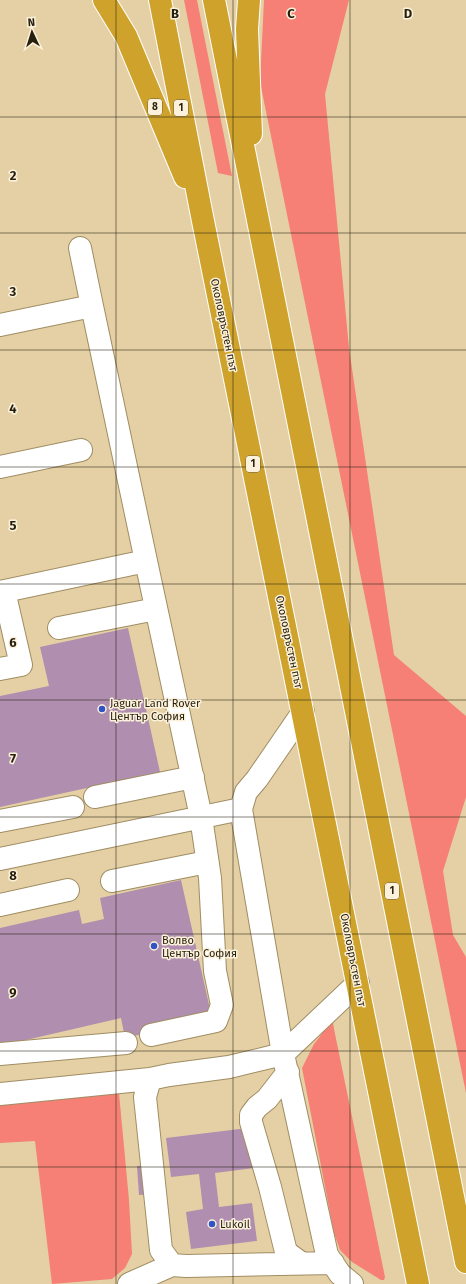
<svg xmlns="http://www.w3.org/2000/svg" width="466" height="1284" font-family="'Fira Sans',sans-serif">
  <rect width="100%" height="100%" fill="#e4d0a4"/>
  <path fill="#f68075" d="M184,0H197L232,176L218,173Z
    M264,0H349L325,94L349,348L394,655L466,716V797L443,871L453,935L466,957V1093L260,82Z
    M331,1022L333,1023L334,1029L385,1277L384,1280H381L352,1262L340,1250L334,1233L302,1068L314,1044Z
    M119,1093L129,1200L132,1254L125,1268L112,1279L52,1284L35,1141L0,1143V1102Z"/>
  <path fill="#b08eaf" d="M128,628L160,772L0,807V696L49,686L40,647Z
    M181,880L212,1018L125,1038L121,1018L0,1046V928L79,910L82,924L104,919L100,898Z
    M264,1126L269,1166L215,1173L219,1207L252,1203L257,1241L191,1249L186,1212L203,1209L199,1174L171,1177L166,1138Z
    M162,1164L165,1193L139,1195L137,1166Z"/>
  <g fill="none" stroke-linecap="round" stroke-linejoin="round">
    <g stroke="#a08d63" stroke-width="24">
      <path id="minor" d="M80,248L92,306
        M0,325L92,306L146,561
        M0,467L81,450
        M0,592L146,561L201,817L210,878L215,971L222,1005L216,1021L151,1035
        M59,628L156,609
        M0,669L21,665L4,591
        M303,712L257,779L246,792L241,809L283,1054L327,1255L340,1274L352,1284
        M95,797L193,777
        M0,821L73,807
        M0,859L241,809
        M112,881L207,862
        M0,905L68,890
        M0,1054L126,1043
        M288,1072L267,1099L257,1107L251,1115V1122L270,1187L286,1252L301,1263
        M0,1094L150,1079
        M333,1263L186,1266L172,1265L161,1250L145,1097L150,1079L169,1075L229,1067L283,1054L358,983
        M129,1284L172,1265"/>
    </g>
    <g stroke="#fff" stroke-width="24">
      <path id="highway" d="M104,0L126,36L185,177
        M160,0L202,216L418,1284
        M214,0L466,1262
        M249,0L247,29L251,134"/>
    </g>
    <use href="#minor" stroke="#fff" stroke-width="22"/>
    <use href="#highway" stroke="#cfa32b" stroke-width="22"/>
  </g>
  <path fill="none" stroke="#271f0e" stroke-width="1" stroke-opacity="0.55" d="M116,0V1284M233,0V1284M350,0V1284M0,117H466M0,233H466M0,350H466M0,467H466M0,584H466M0,700H466M0,817H466M0,934H466M0,1051H466M0,1167H466"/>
  <g fill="#3253c4" stroke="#fcf2dc" stroke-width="1.5">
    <circle cx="102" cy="709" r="4"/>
    <circle cx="154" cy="946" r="4"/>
    <circle cx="212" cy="1224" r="4"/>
  </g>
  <g text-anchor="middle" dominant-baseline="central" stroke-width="3" stroke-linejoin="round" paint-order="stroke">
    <g fill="#fcf2dc" stroke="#675e4c" stroke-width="1">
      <rect x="148" y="99" width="14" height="16" rx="3"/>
      <rect x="174" y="100" width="14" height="16" rx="3"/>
      <rect x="246" y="456" width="14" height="16" rx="3"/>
      <rect x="385" y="883" width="14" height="16" rx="3"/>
    </g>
    <g font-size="10" font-weight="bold" fill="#271f0e">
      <text x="155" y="107">8</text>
      <text x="181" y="108">1</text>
      <text x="253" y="464">1</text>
      <text x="392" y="891">1</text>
    </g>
    <g font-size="11" fill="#271f0e" stroke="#fcf2dc">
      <text transform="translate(224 325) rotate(78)">Околовръстен път</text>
      <text transform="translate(289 642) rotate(78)">Околовръстен път</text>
      <text transform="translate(353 960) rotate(79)">Околовръстен път</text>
    </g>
    <g font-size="11" fill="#271f0e" stroke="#fcf2dc" text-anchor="start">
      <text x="110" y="703">Jaguar Land Rover<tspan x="110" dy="13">Център София</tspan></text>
      <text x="162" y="940">Волво<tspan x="162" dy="13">Център София</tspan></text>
      <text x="220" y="1224">Lukoil</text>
    </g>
  </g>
  <g font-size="13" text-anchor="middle" font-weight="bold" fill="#271f0e" stroke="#fcf2dc" stroke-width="3" stroke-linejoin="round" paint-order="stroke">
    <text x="175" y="18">B</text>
    <text x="291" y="18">C</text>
    <text x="408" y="18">D</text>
    <text x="13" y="180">2</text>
    <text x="13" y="296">3</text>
    <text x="13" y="413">4</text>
    <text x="13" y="530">5</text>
    <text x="13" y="647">6</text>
    <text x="13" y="763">7</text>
    <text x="13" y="880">8</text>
    <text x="13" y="997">9</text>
  </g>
  <g transform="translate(32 32) rotate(356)" stroke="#fcf2dc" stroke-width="3" paint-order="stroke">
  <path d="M0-3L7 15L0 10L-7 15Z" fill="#271f0e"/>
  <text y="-6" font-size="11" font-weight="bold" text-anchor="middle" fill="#271f0e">N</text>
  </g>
</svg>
